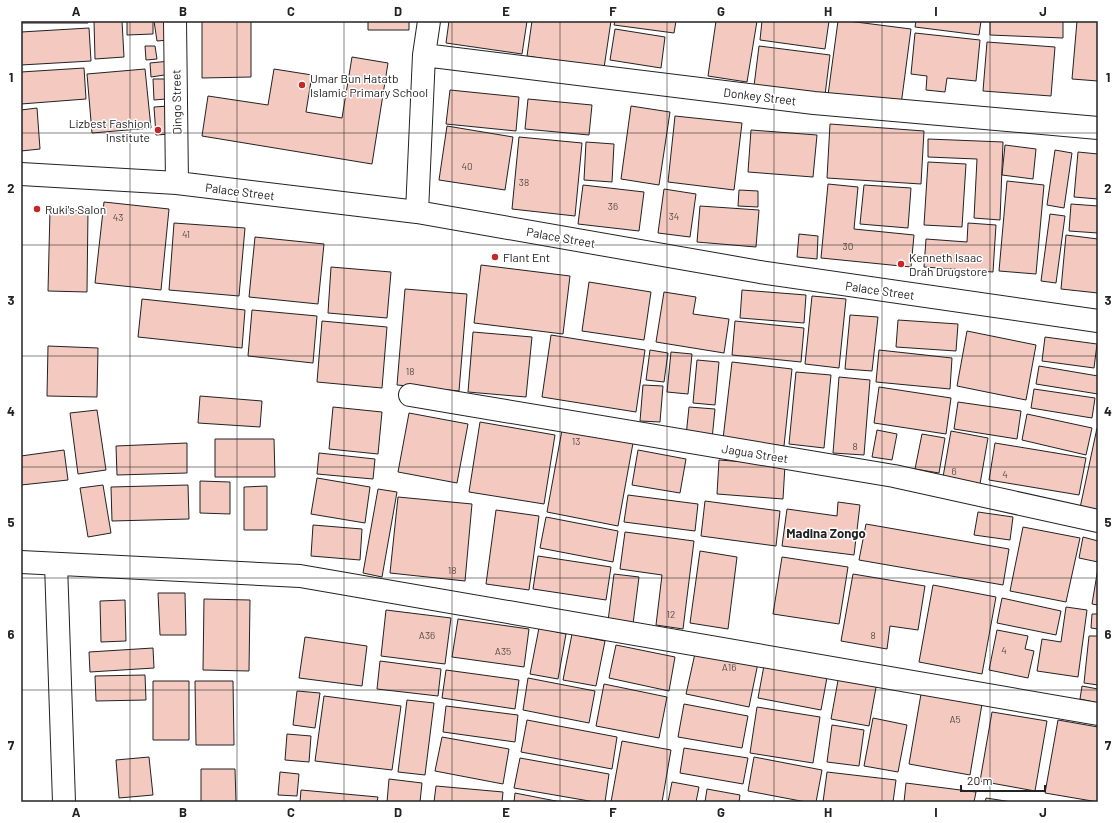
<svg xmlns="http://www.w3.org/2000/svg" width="1119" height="823" font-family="Barlow,sans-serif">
  <rect width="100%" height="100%" fill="#fff"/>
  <path fill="#f3c9c0" stroke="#222" d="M21,21H88V23H21Z
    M94,21H122L124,57L95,59Z
    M127,21H153V34L127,35Z
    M154,21H167L169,40L157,41Z
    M202,21H251V77L202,78Z
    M368,21H409V30H368Z
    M449,21H527L522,54L446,43Z
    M532,21H611L604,68L527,56Z
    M615,21H676L674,33L614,25Z
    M716,21H757L747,82L708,76Z
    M762,21H829L825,49L760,40Z
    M838,21H848L911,29L901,105L828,95Z
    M916,21H981L979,35L915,27Z
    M990,21H1063V38L990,35Z
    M1077,21H1098V81L1072,79Z
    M89,28L91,61L21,65V32Z
    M615,29L665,37L661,68L610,60Z
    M915,33L980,40L976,81L947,78L945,92L926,90L927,76L911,74Z
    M987,42L1055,47L1051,96L983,91Z
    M145,46H155L157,59L146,60Z
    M759,46L830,55L825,95L754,86Z
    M352,57L388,63L372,164L202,136L208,96L268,105L274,69L312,75L306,112L342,118Z
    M170,61L171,74L151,77L150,63Z
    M84,68L86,99L21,104V72Z
    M145,69L151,128L92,133L87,74Z
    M153,79H165L166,99L154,100Z
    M450,90L519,97L516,131L446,124Z
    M528,99L592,105L589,135L525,129Z
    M169,106L171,134L156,135L154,107Z
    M631,106L670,112L659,185L621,179Z
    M37,108L40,149L21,151V110Z
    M675,116L742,123L734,190L668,182Z
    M830,124L924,131L921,184L827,178Z
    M447,126L513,137L505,190L439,180Z
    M751,130L817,135L813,177L748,172Z
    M519,137L582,143L575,216L512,209Z
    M928,139L1003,142L1000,220L974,218L977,159L928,157Z
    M586,142L614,144L612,182L584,180Z
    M1005,145L1036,149L1033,179L1002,175Z
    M1055,150L1072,153L1064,208L1047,205Z
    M1078,152L1098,154V199L1074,197Z
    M928,162L966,164L962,227L924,225Z
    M1007,181L1044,185L1036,274L999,271Z
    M828,184L858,187L854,229L914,235L911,267L821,258Z
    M583,185L644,192L639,231L578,224Z
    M864,185L911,188L908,228L860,224Z
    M664,189L696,194L690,237L658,233Z
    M739,190L758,191V207L738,206Z
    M104,202L169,209L161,290L95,283Z
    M1071,204L1098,206V233L1069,231Z
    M700,206L759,210L756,247L697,242Z
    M50,210L88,211L87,292L48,291Z
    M1050,214L1065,216L1056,283L1041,281Z
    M174,223L245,228L239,296L169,290Z
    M968,223L996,225L993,272L924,267L926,239L967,242Z
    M799,234L818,236L817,259L797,257Z
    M1066,235L1098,239V293L1061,289Z
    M255,237L324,244L318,304L249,297Z
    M481,265L570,276L563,334L474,323Z
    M331,267L391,272L387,318L328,313Z
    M589,282L651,292L644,340L582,331Z
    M405,289L467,294L459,391L397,385Z
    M742,290L806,295L804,323L740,318Z
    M664,292L696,297L693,314L729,319L724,353L656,342Z
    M812,296L846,299L839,368L805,364Z
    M142,299L245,310L242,348L138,337Z
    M252,310L317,316L313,363L248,356Z
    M850,315L878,317L872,371L845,369Z
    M898,320L958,324L956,351L896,347Z
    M322,321L387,327L382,388L317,382Z
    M735,321L804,328L801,362L732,355Z
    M967,331L1036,345L1026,400L957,386Z
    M473,332L532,337L526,397L468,392Z
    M551,335L645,350L636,412L542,397Z
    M1045,337L1097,344L1094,368L1042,361Z
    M48,346L98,348L97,397L47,396Z
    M650,350L668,353L664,382L646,380Z
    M879,350L952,358L950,389L876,382Z
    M671,352L692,354L688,394L667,392Z
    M697,360L719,362L715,405L693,403Z
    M732,362L792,369L784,446L723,439Z
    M1039,366L1098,376V394L1036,384Z
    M796,372L831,375L824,448L789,444Z
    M839,377L870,380L864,455L833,453Z
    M643,385L663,386L660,422L640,421Z
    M879,387L951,398L946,434L874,423Z
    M1034,389L1095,398L1092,418L1031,408Z
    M200,396L262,401L260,427L198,423Z
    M958,402L1021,411L1017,439L954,429Z
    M333,407L382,412L378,454L329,449Z
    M689,407L715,409L712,439L686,436Z
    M97,410L106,470L78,474L70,413Z
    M409,413L468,424L457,483L398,472Z
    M1027,414L1092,428L1086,455L1022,440Z
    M480,422L555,435L544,504L469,492Z
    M1097,428H1098V512L1080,508Z
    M562,430L633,443L618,526L547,512Z
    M877,430L897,434L892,460L872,457Z
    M951,431L988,438L980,484L943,477Z
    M922,434L945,438L939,473L915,469Z
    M215,439H274L275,477H215Z
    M187,443V473L117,475L116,446Z
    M995,443L1086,458L1079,495L989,480Z
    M64,450L68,480L21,485V456Z
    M638,450L686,459L680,493L632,485Z
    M319,453L375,459L373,479L317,474Z
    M719,460L785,465L783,499L717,494Z
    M317,478L370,487L365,523L311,514Z
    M200,481L230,482V514L200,513Z
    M103,485L111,533L88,537L80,488Z
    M188,485L189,519L112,521L111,487Z
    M267,486V530H244V487Z
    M378,489L397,492L382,577L363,573Z
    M628,495L698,504L695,531L624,522Z
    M398,497L472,504L465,581L390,573Z
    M705,501L780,511L776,546L701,536Z
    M838,502L860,505L854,555L782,546L787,509L837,516Z
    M496,510L539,516L529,590L486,584Z
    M978,512L1013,517L1010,540L974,535Z
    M546,517L618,531L613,562L540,548Z
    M866,524L1009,549L1003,585L859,560Z
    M313,525L362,529L360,560L311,556Z
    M1023,527L1080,538L1066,602L1010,591Z
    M625,532L694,541L683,629L656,625L662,575L620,569Z
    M1083,537L1098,541V562L1079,558Z
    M700,551L737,557L728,629L690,623Z
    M538,556L611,567L606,600L533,589Z
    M782,557L848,567L839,624L773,614Z
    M1098,568V605L1092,604Z
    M614,574L639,577L633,624L608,621Z
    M853,574L925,586L918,630L890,626L887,649L841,641Z
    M933,585L996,597L982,674L919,662Z
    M158,593H185L186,635H160Z
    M1002,598L1061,611L1056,635L997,623Z
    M204,599L250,600L249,671L203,670Z
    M125,600L126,641L101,642L100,601Z
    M1066,607L1087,610L1078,677L1037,671L1042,639L1061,642Z
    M386,610L451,618L445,664L381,656Z
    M1092,614H1098V629L1091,628Z
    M458,619L529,629L524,667L452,657Z
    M539,628L566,634L558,679L530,674Z
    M997,630L1028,636L1025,649L1034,651L1028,678L989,670Z
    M572,634L605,641L596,686L563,680Z
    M1089,636H1098V685L1084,683Z
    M305,637L367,646L362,686L299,678Z
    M616,645L675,657L669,691L609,678Z
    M153,648L154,668L90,672L89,652Z
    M696,649L758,663L749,707L686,694Z
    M765,660L828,672L821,710L758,698Z
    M380,661L441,669L438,696L377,689Z
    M446,670L519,680L515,709L442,698Z
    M145,675L146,700L96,701L95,676Z
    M839,675L877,682L869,726L831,719Z
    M528,678L595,691L589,723L523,710Z
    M153,681H189V740H153Z
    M195,681H233L234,745H196Z
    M604,684L667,697L659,738L596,726Z
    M1082,686L1098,689V703L1080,699Z
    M297,691L320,693L315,728L293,725Z
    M921,694L982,704L970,775L909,764Z
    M324,696L401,706L392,770L315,761Z
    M407,700L434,703L425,775L398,772Z
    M684,704L748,716L742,748L678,737Z
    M446,706L518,715L515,742L443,732Z
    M757,707L820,717L813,763L750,753Z
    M992,712L1047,721L1035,791L980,781Z
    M873,718L907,725L898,772L864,766Z
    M527,720L617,737L612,769L521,752Z
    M1058,720L1098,727V802L1045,793Z
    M832,725L864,730L859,766L827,762Z
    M287,734L311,736L309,762L285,760Z
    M442,737L509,749L503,784L435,771Z
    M622,741L671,750L662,802H611Z
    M684,748L748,758L743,784L680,773Z
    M149,757L153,795L119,798L116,760Z
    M754,757L822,770L816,802H806L748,791Z
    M520,758L609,774L605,802H595L514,788Z
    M201,769H235L236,802H201Z
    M280,772L299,774L297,796L278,795Z
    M827,772L896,780L893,802H823Z
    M389,779L422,783L420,802H387Z
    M672,782L699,787L696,802H668Z
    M906,783L976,792L974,802H904Z
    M436,786L503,792L502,802H434Z
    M707,789L740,795L739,802H705Z
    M301,790L378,797L377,802H300Z
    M515,793L561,802H514Z
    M986,798L1012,802H985Z"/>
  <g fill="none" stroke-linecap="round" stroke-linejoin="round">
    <g stroke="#222" stroke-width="24">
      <path id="street" d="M175,21L177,183
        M424,55L814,103L1098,128
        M21,174L177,183L417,212L760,272L1098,321
        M417,212L424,55L429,21
        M410,395L894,476L1098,521
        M21,562L300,576L1098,714
        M56,564L64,802"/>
    </g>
    <use href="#street" stroke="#fff" stroke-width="22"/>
  </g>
  <path fill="none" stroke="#222" stroke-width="1" stroke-opacity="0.55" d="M130,21V802M237,21V802M344,21V802M452,21V802M560,21V802M667,21V802M774,21V802M882,21V802M990,21V802M21,133H1098M21,245H1098M21,356H1098M21,467H1098M21,578H1098M21,690H1098"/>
  <g fill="#c62828" stroke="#fff" stroke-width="1.5">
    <circle cx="302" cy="85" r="4"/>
    <circle cx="158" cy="130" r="4"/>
    <circle cx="37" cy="209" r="4"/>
    <circle cx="495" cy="257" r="4"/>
    <circle cx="901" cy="264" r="4"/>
  </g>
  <g text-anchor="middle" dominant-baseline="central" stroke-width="3" stroke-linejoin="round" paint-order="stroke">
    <g font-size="10" fill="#564c4a">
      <text x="467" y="166">40</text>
      <text x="524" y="182">38</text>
      <text x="613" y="206">36</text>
      <text x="674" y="216">34</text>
      <text x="118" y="217">43</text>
      <text x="186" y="234">41</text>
      <text x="848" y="246">30</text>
      <text x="410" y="371">18</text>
      <text x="576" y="441">13</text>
      <text x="855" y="446">8</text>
      <text x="954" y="471">6</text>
      <text x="1005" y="474">4</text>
      <text x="452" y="570">18</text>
      <text x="671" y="614">12</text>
      <text x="427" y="635">A36</text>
      <text x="873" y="635">8</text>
      <text x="1004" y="650">4</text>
      <text x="503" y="651">A35</text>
      <text x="729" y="667">A16</text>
      <text x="955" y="719">A5</text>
    </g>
    <g font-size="12" fill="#222" stroke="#fff" text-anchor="start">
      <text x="310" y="78">Umar Bun Hatatb<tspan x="310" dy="14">Islamic Primary School</tspan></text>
      <text x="150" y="123" text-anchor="end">Lizbest Fashion<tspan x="150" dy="14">Institute</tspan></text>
      <text x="45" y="209">Ruki's Salon</text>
      <text x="503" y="257">Flant Ent</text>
      <text x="909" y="257">Kenneth Isaac<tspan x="909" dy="14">Drah Drugstore</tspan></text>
    </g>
    <g font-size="12" fill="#222" stroke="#fff">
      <text transform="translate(760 96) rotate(7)">Donkey Street</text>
      <text transform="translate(176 102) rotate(-91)">Dingo Street</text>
      <text transform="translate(240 191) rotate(7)">Palace Street</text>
      <text transform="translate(561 237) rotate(10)">Palace Street</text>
      <text transform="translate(880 290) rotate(8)">Palace Street</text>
      <text transform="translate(755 453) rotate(9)">Jagua Street</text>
    </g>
    <g font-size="13" font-weight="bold" fill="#222" stroke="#fff">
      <text x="826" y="533">Madina Zongo</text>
    </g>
  </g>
  <rect width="1119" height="823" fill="none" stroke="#ffffff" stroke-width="44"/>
  <path d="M961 785v6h84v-6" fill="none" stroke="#222222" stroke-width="2"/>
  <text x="967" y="785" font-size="12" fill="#222222" stroke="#ffffff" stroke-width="3" paint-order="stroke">20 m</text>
  <rect x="22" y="22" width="1075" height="779" fill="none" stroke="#222" stroke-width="1.5"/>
  <g font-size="13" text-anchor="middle" font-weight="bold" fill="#222">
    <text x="76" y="16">A</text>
    <text x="183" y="16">B</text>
    <text x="291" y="16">C</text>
    <text x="398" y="16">D</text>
    <text x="506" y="16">E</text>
    <text x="613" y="16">F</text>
    <text x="721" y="16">G</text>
    <text x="828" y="16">H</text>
    <text x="936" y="16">I</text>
    <text x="1043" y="16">J</text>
    <text x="11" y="82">1</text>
    <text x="1108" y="82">1</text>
    <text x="11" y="193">2</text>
    <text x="1108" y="193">2</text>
    <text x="11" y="305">3</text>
    <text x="1108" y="305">3</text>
    <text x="11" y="416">4</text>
    <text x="1108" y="416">4</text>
    <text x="11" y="527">5</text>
    <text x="1108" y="527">5</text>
    <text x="11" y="639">6</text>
    <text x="1108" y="639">6</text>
    <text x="11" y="750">7</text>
    <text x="1108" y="750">7</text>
    <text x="76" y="817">A</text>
    <text x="183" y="817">B</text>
    <text x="291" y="817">C</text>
    <text x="398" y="817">D</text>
    <text x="506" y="817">E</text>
    <text x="613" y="817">F</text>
    <text x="721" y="817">G</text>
    <text x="828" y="817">H</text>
    <text x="936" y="817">I</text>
    <text x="1043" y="817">J</text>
  </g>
</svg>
